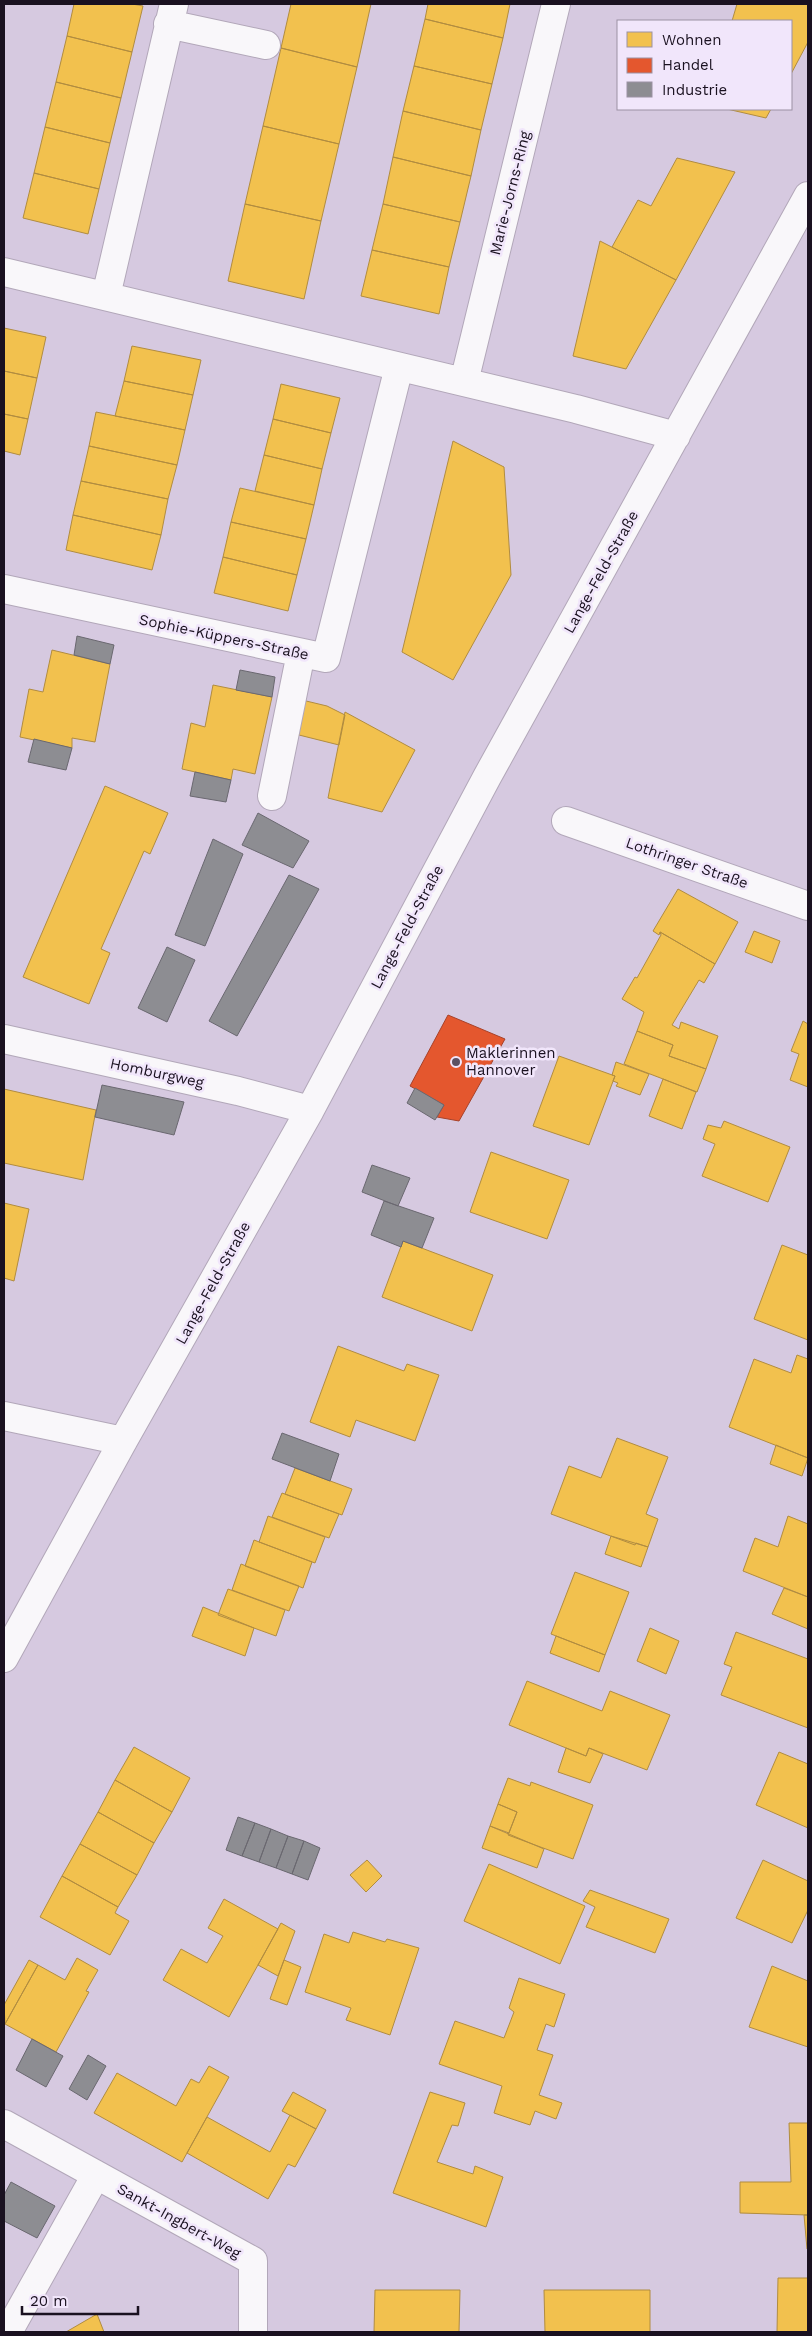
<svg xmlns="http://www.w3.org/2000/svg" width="812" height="2336" font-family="'Work Sans',sans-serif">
  <rect width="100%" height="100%" fill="#d6c9e0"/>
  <path fill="#f2c14e" stroke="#b18c40" d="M74,4H132L143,6L132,52L67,36Z
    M291,4H371L357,67L281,48Z
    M428,4H510L503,38L425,19Z
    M737,4H808V42L791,74V21H732Z
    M425,19L503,38L492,84L414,66Z
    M67,36L132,52L121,98L56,82Z
    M281,48L357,67L339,144L263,126Z
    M414,66L492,84L481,130L403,111Z
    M56,82L121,98L110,143L45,127Z
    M727,109H771L766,118Z
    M403,111L481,130L471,176L393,157Z
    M263,126L339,144L321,221L245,204Z
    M45,127L110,143L99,189L34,173Z
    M393,157L471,176L460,222L383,204Z
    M677,158L735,172L676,280L612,247L638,200L651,206Z
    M34,173L99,189L88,234L23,218Z
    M245,204L321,221L304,299L228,281Z
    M383,204L460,222L449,267L372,250Z
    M600,241L676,280L626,369L573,356Z
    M372,250L449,267L439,314L361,296Z
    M4,328L46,337L37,378L4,371Z
    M132,346L201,360L193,395L124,381Z
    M4,371L37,378L28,419L4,414Z
    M124,381L193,395L185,430L115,416Z
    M281,384L340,398L331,433L273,419Z
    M96,412L185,430L177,465L89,446Z
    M4,414L28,419L20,455L4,451Z
    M273,419L331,433L322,469L264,455Z
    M453,441L504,467L511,575L453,680L402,652Z
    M89,446L177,465L168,499L81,481Z
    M264,455L322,469L314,505L255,491Z
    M81,481L168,499L161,535L73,515Z
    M240,488L314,505L306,539L231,522Z
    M73,515L161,535L152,570L66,550Z
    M231,522L306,539L297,575L223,557Z
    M223,557L297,575L288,611L214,593Z
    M52,650L110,664L95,742L72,738V748L20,737L29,689L43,692Z
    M213,685L272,697L255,774L233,769L231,780L182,769L191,723L205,727Z
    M302,700L327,706L345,715L339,745L295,734Z
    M345,712L415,750L382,812L328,798Z
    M105,786L168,813L150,854L144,851L101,949L110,953L89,1004L23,977Z
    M678,889L738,922L715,964L660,932L659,935L653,931Z
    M754,931L780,941L772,963L745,952Z
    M660,932L715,964L704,983L699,980L672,1025L679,1029L681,1022L718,1036L706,1069L669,1056L673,1045L637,1031L644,1012L622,999L635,977L637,978L661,935Z
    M803,1021L808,1024V1087L790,1080L799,1054L791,1051Z
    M637,1031L673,1045L669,1056L706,1069L697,1092L624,1064Z
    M559,1056L615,1076L589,1145L533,1126Z
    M616,1062L649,1074L640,1095L616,1086L618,1083L613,1081L615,1076L612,1075Z
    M663,1079L696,1092L682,1129L649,1116Z
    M4,1089L96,1110L83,1180L4,1163Z
    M724,1121L790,1147L768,1202L702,1176L715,1144L703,1139L708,1125L721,1128Z
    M491,1152L569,1180L547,1239L470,1212Z
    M4,1203L29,1209L14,1281L4,1278Z
    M403,1241L493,1275L472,1331L382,1297Z
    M782,1245L808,1255V1340L754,1319Z
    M338,1346L404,1371L407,1364L439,1375L415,1441L356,1420L350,1437L310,1422Z
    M797,1355L808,1359V1458L729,1427L754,1359L791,1373Z
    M617,1438L668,1457L646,1514L658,1519L648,1547L636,1543L635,1545L551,1514L569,1466L601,1478Z
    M776,1445L808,1458L802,1476L770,1464Z
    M295,1468L352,1489L342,1515L285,1494Z
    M282,1493L339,1514L329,1538L272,1517Z
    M268,1516L325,1537L315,1563L259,1542Z
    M788,1516L808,1524V1597L743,1571L755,1538L778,1547Z
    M611,1536L648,1547L641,1567L605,1554Z
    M254,1540L312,1562L303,1588L245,1566Z
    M241,1564L299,1586L289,1611L232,1590Z
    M575,1572L629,1592L605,1655L551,1634Z
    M784,1588L808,1597V1629L772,1614Z
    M228,1589L285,1610L276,1636L218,1615Z
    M203,1607L254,1628L245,1656L192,1636Z
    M650,1628L679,1641L666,1674L637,1661Z
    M736,1632L808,1659V1728L721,1695L732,1667L724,1664Z
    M556,1636L605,1655L599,1672L550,1653Z
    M527,1681L602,1711L610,1691L670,1715L647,1770L589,1748L586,1756L509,1725Z
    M134,1747L190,1778L172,1812L115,1780Z
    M566,1748L586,1756L589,1748L603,1754L590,1783L558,1772Z
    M779,1752L808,1764V1828L756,1805Z
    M508,1778L530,1786L531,1782L593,1805L573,1859L508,1835L517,1812L498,1804Z
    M115,1780L172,1812L154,1843L98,1812Z
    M498,1804L517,1812L509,1833L490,1826Z
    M98,1812L154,1843L137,1875L80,1844Z
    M490,1826L544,1849L537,1868L482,1848Z
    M80,1844L137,1875L118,1907L62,1876Z
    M367,1860L382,1876L366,1892L350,1875Z
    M763,1860L808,1881V1910L792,1943L736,1918Z
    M489,1864L585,1906L560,1964L464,1921Z
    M62,1876L118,1907L115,1913L129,1921L110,1955L40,1917Z
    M590,1890L669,1919L655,1953L586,1927L595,1907L583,1901Z
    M224,1899L278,1929L229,2017L163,1980L181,1949L207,1963L223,1936L208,1928Z
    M281,1923L295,1931L278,1976L258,1965Z
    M353,1932L385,1942L387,1939L419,1948L390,2035L346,2020L351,2008L305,1992L324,1934L349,1943Z
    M77,1958L98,1970L86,1991L89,1992L56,2052L5,2024L38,1965L65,1980Z
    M29,1960L38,1965L5,2024L4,2005Z
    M284,1960L301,1967L287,2005L270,1999Z
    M772,1966L808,1981V2047L749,2027Z
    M519,1978L565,1994L554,2027L546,2024L537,2050L553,2055L539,2095L562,2103L556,2119L535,2111L530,2125L494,2113L502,2086L439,2064L455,2021L504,2038L514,2012L509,2008Z
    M209,2066L229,2077L182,2162L94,2113L117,2073L176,2106L191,2079L199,2083Z
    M293,2092L326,2110L316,2129L282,2111Z
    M430,2092L465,2103L458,2126L452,2125L437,2162L473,2174L475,2166L503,2177L486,2227L393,2193Z
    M290,2115L316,2129L295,2167L288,2164L268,2199L187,2153L207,2117L270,2152Z
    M789,2123H808V2215L740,2213V2182H791Z
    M804,2215H808V2249H807Z
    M778,2278H808V2332H777Z
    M375,2290H460L459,2332H374Z
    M544,2290H650V2332H545Z
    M97,2314L104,2332H66Z"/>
  <path fill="#e4572e" stroke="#a7422a" d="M448,1015L505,1039L459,1121L437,1117L444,1105L410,1086Z"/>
  <path fill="#8d8d92" stroke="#6a6870" d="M77,636L114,645L110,664L74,655Z
    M240,670L275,677L272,697L236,690Z
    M34,739L72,748L66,770L28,762Z
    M195,772L231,780L226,802L190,796Z
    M258,813L309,841L293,868L242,845Z
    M213,839L243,854L205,946L175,935Z
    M289,875L319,889L237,1036L209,1021Z
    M167,947L195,960L167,1022L138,1008Z
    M102,1085L184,1102L174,1135L95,1117Z
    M415,1088L444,1105L435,1120L407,1103Z
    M372,1165L410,1178L398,1206L362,1192Z
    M384,1201L434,1218L422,1248L403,1241L401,1247L371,1235Z
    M282,1433L339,1454L330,1481L272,1459Z
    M238,1817L255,1823L242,1856L226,1850Z
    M255,1823L271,1829L259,1862L242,1856Z
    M271,1829L288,1836L276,1868L259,1862Z
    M288,1836L304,1841L292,1874L276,1868Z
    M304,1841L320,1848L308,1880L292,1874Z
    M32,2039L63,2056L46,2087L16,2070Z
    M88,2055L106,2066L87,2100L69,2089Z
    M11,2182L55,2206L37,2238L4,2221V2195Z"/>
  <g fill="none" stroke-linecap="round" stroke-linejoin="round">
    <g stroke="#b2a7b9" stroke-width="30">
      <path id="minor" d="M168,24L266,45
        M4,272L576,409L676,436
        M106,296L174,4
        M464,382L556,4
        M4,589L326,658L399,367
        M272,796L301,653
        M566,821L808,906
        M4,1039L238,1091L310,1110
        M4,1416L123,1441
        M4,1658L123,1441L310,1110L487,777L808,196
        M4,2124L253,2261V2332
        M8,2332L96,2175"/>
    </g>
    <use href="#minor" stroke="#f9f7fa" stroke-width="28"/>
  </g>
  <circle fill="#5c5163" stroke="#f1e6fb" stroke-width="2" cx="456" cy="1062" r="5"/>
  <g text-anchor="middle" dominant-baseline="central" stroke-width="5" stroke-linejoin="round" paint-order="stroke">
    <g font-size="15" fill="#1a1120" stroke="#f1e6fb">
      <text transform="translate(510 193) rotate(-76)">Marie-Jorns-Ring</text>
      <text transform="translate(601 572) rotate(-61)">Lange-Feld-Straße</text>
      <text transform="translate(224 637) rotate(12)">Sophie-Küppers-Straße</text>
      <text transform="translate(687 863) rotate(19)">Lothringer Straße</text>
      <text transform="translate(407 927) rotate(-62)">Lange-Feld-Straße</text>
      <text transform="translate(157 1073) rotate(12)">Homburgweg</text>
      <text transform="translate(213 1283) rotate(-61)">Lange-Feld-Straße</text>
      <text transform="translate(179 2221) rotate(29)">Sankt-Ingbert-Weg</text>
    </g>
    <g font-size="15" fill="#1a1120" stroke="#f1e6fb" text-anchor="start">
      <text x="466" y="1053">Maklerinnen<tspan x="466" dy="17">Hannover</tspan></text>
    </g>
  </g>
  <rect width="812" height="2336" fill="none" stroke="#1a1120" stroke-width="10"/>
  <rect x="617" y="20" width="175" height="90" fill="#f1e6fb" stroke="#9b91a3"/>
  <rect x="627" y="32" width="25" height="15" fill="#f2c14e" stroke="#9b91a3"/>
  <text x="662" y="45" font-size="15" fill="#1a1120">Wohnen</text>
  <rect x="627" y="58" width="25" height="15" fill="#e4572e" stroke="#9b91a3"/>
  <text x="662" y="70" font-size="15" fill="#1a1120">Handel</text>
  <rect x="627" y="82" width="25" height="15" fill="#8d8d92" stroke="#9b91a3"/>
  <text x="662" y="95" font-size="15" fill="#1a1120">Industrie</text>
  <path d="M22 2306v8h116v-8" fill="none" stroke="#1a1120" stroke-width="2.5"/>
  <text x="30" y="2306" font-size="15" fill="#1a1120" stroke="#f1e6fb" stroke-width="4" paint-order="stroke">20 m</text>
</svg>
